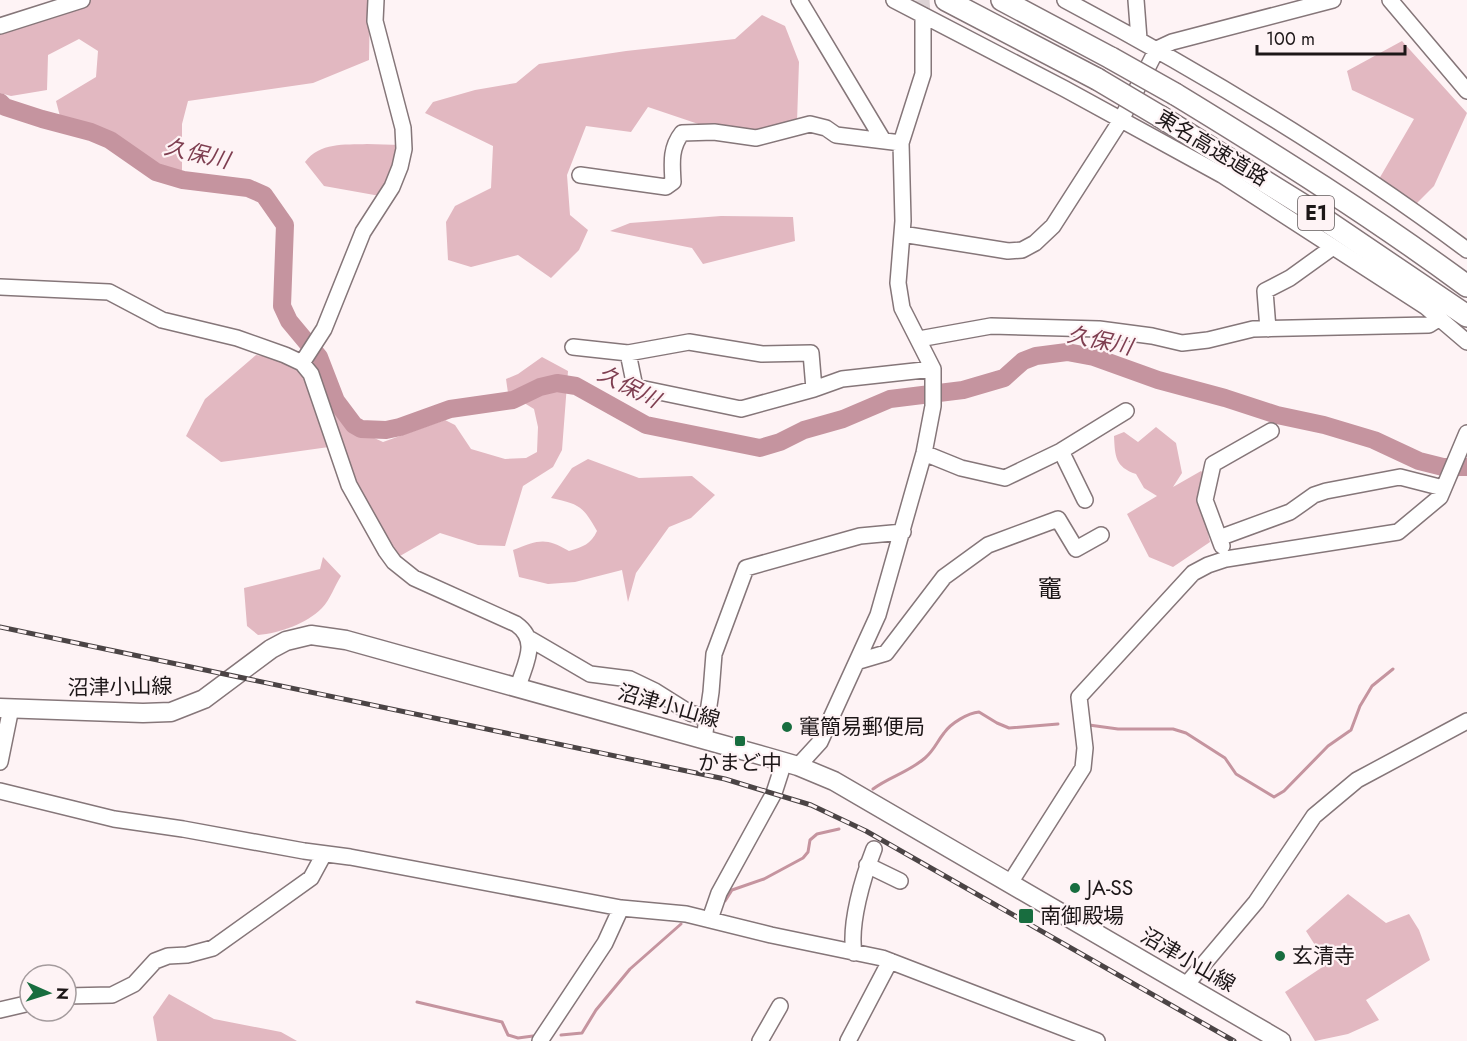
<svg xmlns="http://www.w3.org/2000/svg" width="1467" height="1041" font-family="Jost,'Noto Sans JP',sans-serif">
  <rect width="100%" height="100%" fill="#fef3f5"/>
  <path fill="#e2b8c1" d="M86,0H370L369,60L313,83L188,101L182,124V170L167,175L61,120L56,101L96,77L98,51L79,39L48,55L47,90L11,96L0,93V30Z
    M762,15L785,26L799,62L797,122L768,142L728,134L648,107L631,132L586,126L567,175L570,215L588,230L579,250L551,278L518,255L471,267L448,260L446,222L455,206L491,188L493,146L425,113L433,102L475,90L516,83L539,64L626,51L735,39Z
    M1402,41L1467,113L1434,186L1414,206L1379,179L1414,119L1352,90L1347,71Z
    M367,144L401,145L380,196L324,186L305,162C320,142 344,145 367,144Z
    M721,216L793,217L795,241L703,264L692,248L610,231L630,223Z
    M256,355L315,364L359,431L383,442L445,420L455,425L471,449L505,459L526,458L537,452L538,427L534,409L508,393L506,379L518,374L542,357L568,371L562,450L553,467L523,486L505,546L478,545L440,533L393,560L336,446L221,462L186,436L205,399Z
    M1156,427L1176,443L1182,473L1173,487L1201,471L1207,476L1200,499L1210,542L1173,567L1149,557L1127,514L1157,496L1144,488L1136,474C1115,467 1115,456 1114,436L1124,432L1138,442Z
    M588,459L639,478L692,476L715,495L691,518L669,527L636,573L628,602L622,570L575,582L548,584L519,577L513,550C539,540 545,537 569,551C583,547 591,544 597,531C583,506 579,504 551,498L572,468Z
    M323,557L341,576C335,585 330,600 322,608C306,624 280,633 258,635L247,626L244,588L320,569Z
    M1348,894L1386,923L1409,914L1419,930L1430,960L1366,1000L1379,1020L1348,1034L1315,1041L1285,992L1327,964L1306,931Z
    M169,994L214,1019L281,1032L297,1041H157L153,1017Z"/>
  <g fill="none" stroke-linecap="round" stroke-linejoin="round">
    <path stroke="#c5949f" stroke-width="3" d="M1089,725L1118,729H1173L1186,733L1225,758L1236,774L1274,797L1284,791L1328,746L1351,730L1360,706L1372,686L1393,669
      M873,789C889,777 909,772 925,758C935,749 936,743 944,733C951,723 968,713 979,712L997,723L1009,728L1058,724
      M725,901L732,890L764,879L803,858L808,852L810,840L817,834L839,829
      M417,1002L502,1022L508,1035L518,1038L533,1036
      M561,1035L582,1033L596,1010L630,969L681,924"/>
    <path stroke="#c5949f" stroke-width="18" d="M0,102L5,107L42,119L91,132L110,140L156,172L183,180L248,188L264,195L285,225L282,306L289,321L319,357L336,401L354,425L361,429L386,430L400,427L450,409L513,400L540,387L557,383L576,386L646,425L760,448L780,442L804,430L843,419L890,399L963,390L1004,378L1023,361L1036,356L1067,352L1094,357L1158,380L1225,398L1277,415L1324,425L1374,440L1419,461L1443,467H1467"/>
    <path stroke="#dcd2d4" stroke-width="15" stroke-dasharray="15 8" stroke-linecap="butt" d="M922,0L923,15"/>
    <g stroke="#857679" stroke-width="18">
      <path id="minor" d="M799,0L883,140
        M894,0L1065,89L1222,175L1426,307L1467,342
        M1065,0C1205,74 1340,155 1467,250
        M1136,0L1139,39
        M1390,0L1467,91
        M0,26L82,0
        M580,175L666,187L673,182C672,164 670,148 682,133L714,132L756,138L810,124L826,128L836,135L901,143
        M902,234L1008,251L1022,250L1035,243L1053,226L1121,120L1157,49L1172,42L1333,0
        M0,287L109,292L162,320L237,338L285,355L302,363L311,374L349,485L386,551L394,562L414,578L516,624C540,641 525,663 518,687
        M1268,329L1265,291L1290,278L1333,247
        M919,339L991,326L1099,329L1152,336L1182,343L1208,340L1253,329L1429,325L1440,318
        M573,347L628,353L689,342L762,354L811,353L814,389
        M628,353L635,387L741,409L814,389L842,379L933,369
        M302,363L324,329L363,232L392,187L400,167L404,149L403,128L375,21L376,0
        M1061,451L1085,500
        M924,453L961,468L1005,478L1061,451L1126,411
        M1219,538L1290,512L1314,495L1326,491L1400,477L1443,488
        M1222,546L1205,500L1213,464L1271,431
        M530,639L590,674L630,679L655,691L690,713L707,718
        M859,661L886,653L944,577L988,545L1058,519L1076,549L1101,535
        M704,739L711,692L714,654L746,568L860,536L903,532
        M0,762L11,708
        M798,766L820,742L878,615L924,453L933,406V369L902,308L898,283L903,221L901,143L923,74V15
        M0,791L114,819L183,829L304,851L350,857L621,908L686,914L771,935L882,958L1097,1041
        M867,865L900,881
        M1010,883L1083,768L1085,748L1079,697L1193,573L1208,565L1226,559L1398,532L1440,497L1467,433
        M710,919L719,893L774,793L784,762
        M854,953C849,924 863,877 874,849
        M1186,985L1256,902L1314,816L1357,780L1467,721
        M66,996L112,995L134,984L155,961L168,956L187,955L213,948L311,878L324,854
        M0,1010L30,1003
        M540,1041L605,943L621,908
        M760,1041L780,1006
        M848,1041L890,961"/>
    </g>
    <g stroke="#857679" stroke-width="21">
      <path id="major" d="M0,708L143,713L171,712L204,699L271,649L286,641L311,635L346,640L767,757L798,766L834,781L1281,1041"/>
    </g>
    <g stroke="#857679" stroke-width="24">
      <path id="highway" d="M946,0L1097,79
        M1002,0L1111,58
        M1175,94C1275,155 1372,216 1467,286
        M1161,117L1306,207L1467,316"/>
    </g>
    <use href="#minor" stroke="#fff" stroke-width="15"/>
    <use href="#major" stroke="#fff" stroke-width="18"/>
    <use href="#highway" stroke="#fff" stroke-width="21"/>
    <g stroke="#4b4445" stroke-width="5">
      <path id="rail" d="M0,627L725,779L811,805L866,831L1234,1041"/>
    </g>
    <use href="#rail" stroke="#fef3f5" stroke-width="3" stroke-dasharray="9" stroke-linecap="butt"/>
    <g stroke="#857679" stroke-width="24" stroke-linecap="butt">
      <path id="highway-bridge" d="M1111,58L1175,94
        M1097,79L1161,117"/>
    </g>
    <use href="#highway-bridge" stroke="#fff" stroke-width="21"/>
  </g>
  <g fill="#186d3f" stroke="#fef3f5" stroke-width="2">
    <circle cx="787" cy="727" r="6"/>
    <rect x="734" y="735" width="12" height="12" rx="3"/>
    <circle cx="1075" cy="888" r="6"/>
    <rect x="1018" y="908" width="16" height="16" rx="3"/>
    <circle cx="1280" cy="956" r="6"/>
  </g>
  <g text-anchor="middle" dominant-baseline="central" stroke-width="4.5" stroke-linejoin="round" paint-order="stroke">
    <rect fill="#fef3f5" stroke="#60595a" stroke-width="1.5" x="1298" y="196" width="36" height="34" rx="4.5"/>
    <g font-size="20" font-weight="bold" fill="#1d1718">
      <text x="1316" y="213">E1</text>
    </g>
    <g font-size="21" fill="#1d1718" stroke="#fef3f5">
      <text transform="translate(1212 148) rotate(31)">東名高速道路</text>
      <text transform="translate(120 687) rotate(-1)">沼津小山線</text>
      <text transform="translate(669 706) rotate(16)">沼津小山線</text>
      <text transform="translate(1188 960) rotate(30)">沼津小山線</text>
    </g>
    <g font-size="21" fill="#1d1718" stroke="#fef3f5" text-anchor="start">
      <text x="799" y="727">竃簡易郵便局</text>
      <text x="740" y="763" text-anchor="middle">かまど中</text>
      <text x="1087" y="888">JA-SS</text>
      <text x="1040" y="916">南御殿場</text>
      <text x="1292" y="956">玄清寺</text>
    </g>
    <g font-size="22" font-style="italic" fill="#7e3e50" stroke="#fef3f5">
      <text transform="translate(197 153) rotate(13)">久保川</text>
      <text transform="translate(1100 340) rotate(12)">久保川</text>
      <text transform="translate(629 386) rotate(27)">久保川</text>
    </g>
    <g font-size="24" fill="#1d1718" stroke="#fef3f5">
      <text x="1050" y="588">竈</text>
    </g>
  </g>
  <g transform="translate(48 993) rotate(93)"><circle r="28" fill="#fef3f5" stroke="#a49b9d" stroke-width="1.5"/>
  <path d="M0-4.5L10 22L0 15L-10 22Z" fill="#186d3f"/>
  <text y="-9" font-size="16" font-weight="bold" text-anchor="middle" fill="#1d1718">N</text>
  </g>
  <path d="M1257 45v9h148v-9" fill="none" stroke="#1d1718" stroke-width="3"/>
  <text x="1266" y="45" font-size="18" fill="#1d1718" stroke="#fef3f5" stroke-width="4.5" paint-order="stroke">100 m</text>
</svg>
